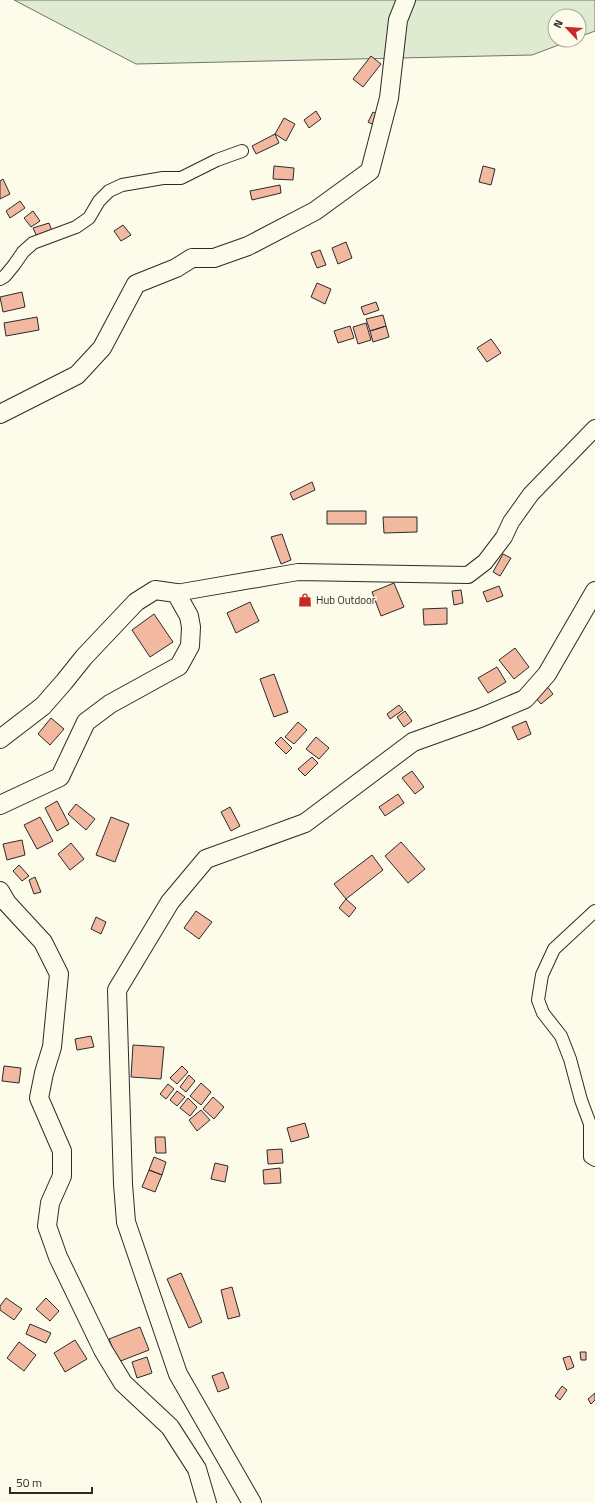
<svg xmlns="http://www.w3.org/2000/svg" width="595" height="1503" font-family="'Titillium Web',sans-serif">
  <rect width="100%" height="100%" fill="#fdfbea"/>
  <path fill="#deebd1" stroke="#74746e" d="M14,0H595V31L579,37V16H555V40H572L532,55L136,64Z"/>
  <path fill="#f2b8a0" stroke="#2b2b2b" d="M371,56L381,64L363,87L353,79Z
    M316,111L321,119L309,128L304,120Z
    M373,112L381,116L376,126L368,122Z
    M284,118L295,124L286,141L275,134Z
    M275,134L279,143L256,154L252,146Z
    M274,166L294,168L293,180L273,179Z
    M483,166L495,169L491,185L479,182Z
    M3,179L10,194L0,199V181Z
    M280,185L281,193L252,200L250,191Z
    M20,201L25,208L10,218L6,211Z
    M33,211L40,221L31,227L24,218Z
    M49,223L52,231L37,237L33,228Z
    M123,225L131,235L121,241L114,231Z
    M346,242L352,258L338,264L332,248Z
    M320,250L326,265L317,268L311,253Z
    M317,283L331,289L325,304L311,297Z
    M22,292L25,307L3,312L0,297Z
    M376,302L379,310L364,315L361,307Z
    M383,315L386,326L370,331L366,319Z
    M37,317L39,330L6,336L4,323Z
    M366,323L371,340L358,344L353,327Z
    M350,326L354,338L338,343L334,331Z
    M386,326L389,337L373,342L370,331Z
    M491,339L501,353L487,362L477,348Z
    M312,482L315,490L293,500L290,493Z
    M327,511H366V524H327Z
    M383,517H417V532L384,533Z
    M282,534L291,560L281,564L271,537Z
    M503,554L511,558L500,576L493,572Z
    M394,583L404,607L381,616L372,592Z
    M499,586L503,596L487,602L483,592Z
    M461,590L463,603L454,605L452,591Z
    M250,602L259,621L236,633L227,613Z
    M447,608V624L424,625L423,609Z
    M154,614L173,642L150,657L132,630Z
    M515,648L529,667L514,679L499,660Z
    M497,667L506,682L488,693L478,678Z
    M274,674L288,712L274,717L260,679Z
    M546,685L553,694L541,704L534,696Z
    M399,705L403,710L390,719L387,714Z
    M405,711L412,721L404,727L397,717Z
    M51,718L64,729L50,745L38,734Z
    M526,721L531,734L518,740L512,727Z
    M298,722L307,730L294,744L285,737Z
    M281,737L292,748L286,754L275,743Z
    M316,737L329,748L319,759L306,749Z
    M312,757L318,763L305,776L298,769Z
    M412,771L424,787L415,794L402,778Z
    M398,794L404,803L385,816L379,807Z
    M57,801L69,824L57,831L45,808Z
    M76,804L95,819L86,830L68,814Z
    M230,807L240,826L231,831L221,812Z
    M40,817L53,841L37,849L24,825Z
    M111,817L129,824L115,862L96,855Z
    M22,840L25,855L7,860L3,844Z
    M401,842L425,869L408,883L385,856Z
    M71,843L84,859L70,870L58,854Z
    M372,855L383,870L346,899L334,884Z
    M19,865L29,876L22,881L13,871Z
    M35,877L41,892L34,894L29,880Z
    M346,899L356,908L349,917L339,908Z
    M196,911L212,922L199,939L184,928Z
    M96,917L106,922L101,934L91,929Z
    M91,1036L94,1047L77,1050L75,1039Z
    M133,1045L164,1047L161,1079L131,1077Z
    M4,1066L21,1068L19,1083L2,1081Z
    M182,1066L188,1072L177,1084L170,1078Z
    M189,1075L195,1081L186,1092L180,1087Z
    M201,1083L211,1092L201,1105L190,1096Z
    M168,1084L174,1089L166,1099L160,1094Z
    M177,1091L185,1097L177,1106L170,1100Z
    M213,1097L224,1107L214,1119L203,1109Z
    M188,1098L197,1107L190,1116L180,1108Z
    M201,1110L210,1120L197,1131L189,1120Z
    M305,1123L309,1137L291,1142L287,1128Z
    M155,1137H165L166,1153H156Z
    M282,1149L283,1163L268,1164L267,1150Z
    M154,1157L166,1162L162,1175L149,1170Z
    M215,1163L228,1166L225,1182L211,1179Z
    M280,1168L281,1183L264,1184L263,1170Z
    M149,1170L162,1175L155,1192L142,1187Z
    M181,1273L202,1322L189,1328L167,1279Z
    M232,1287L240,1316L228,1319L221,1290Z
    M6,1298L22,1309L14,1320L0,1310V1306Z
    M46,1298L59,1311L50,1321L36,1309Z
    M30,1324L51,1333L46,1343L26,1334Z
    M140,1327L149,1350L118,1362L109,1339Z
    M75,1340L87,1359L65,1372L54,1353Z
    M19,1342L36,1355L24,1371L7,1358Z
    M580,1352H586V1360H581Z
    M570,1356L574,1367L567,1370L563,1358Z
    M147,1357L152,1373L137,1378L132,1362Z
    M223,1372L229,1388L218,1392L212,1376Z
    M562,1386L567,1390L560,1400L555,1396Z
    M595,1393V1400L591,1404L588,1399Z"/>
  <g fill="none" stroke-linecap="round" stroke-linejoin="round">
    <g stroke="#2b2b2b" stroke-width="14">
      <path id="minor" d="M0,279L5,276L14,265L23,252L33,243L76,227L89,218L99,201L109,191L122,185L163,178H181L217,160L242,151
        M595,911L554,949L542,975L538,1000L543,1013L561,1036L570,1059L581,1100L590,1124V1157L595,1160"/>
    </g>
    <g stroke="#2b2b2b" stroke-width="18">
      <path id="major" d="M176,593L298,572L468,575L485,562L504,537L511,522L531,494L595,428"/>
    </g>
    <g stroke="#2b2b2b" stroke-width="20">
      <path id="highway" d="M0,414L77,375L102,348L136,284L176,268L192,258H214L248,246L315,211L370,171L389,98L398,20L406,0
        M0,739L43,706L64,682L84,657L136,602L155,590L176,593L189,616L191,627L190,646L179,666L110,704L86,722L60,777L0,805
        M0,891L7,903L43,942L59,974L52,1047L44,1073L39,1098L62,1151V1176L50,1203L47,1226L58,1257L103,1350L123,1383L170,1427L197,1469L207,1503
        M252,1503L178,1374L126,1222L123,1184L117,990L170,902L206,859L305,823L413,742L480,718L525,699L547,674L595,591"/>
    </g>
    <use href="#minor" stroke="#fdfbea" stroke-width="12"/>
    <use href="#major" stroke="#fdfbea" stroke-width="16"/>
    <use href="#highway" stroke="#fdfbea" stroke-width="18"/>
  </g>
  <defs>
    <g id="shop-bare" transform="scale(1.08)"><path d="M-5-2.5h2.3a2.7 3.5 0 0 1 5.4 0H5L5.5 6h-11ZM-1.5-2.5h3a1.5 2.3 0 0 0-3 0Z" fill="#c62828" stroke="#fdfbea" stroke-width="2.5" paint-order="stroke"/></g>
  </defs>
  <g fill-rule="evenodd">
    <use href="#shop-bare" x="305" y="600"/>
  </g>
  <g text-anchor="middle" dominant-baseline="central" stroke-width="3" stroke-linejoin="round" paint-order="stroke">
    <g font-size="11" fill="#2b2b2b" stroke="#fdfbea" text-anchor="start">
      <text x="316" y="600">Hub Outdoor</text>
    </g>
  </g>
  <g transform="translate(567 28) rotate(295)"><circle r="19" fill="#fdfbea" stroke="#a9a89e"/>
  <path d="M0-3L7 15L0 10L-7 15Z" fill="#c62828"/>
  <text y="-6" font-size="11" font-weight="bold" text-anchor="middle" fill="#2b2b2b">N</text>
  </g>
  <path d="M10 1487v6h82v-6" fill="none" stroke="#2b2b2b" stroke-width="2"/>
  <text x="16" y="1487" font-size="12" fill="#2b2b2b" stroke="#fdfbea" stroke-width="3" paint-order="stroke">50 m</text>
</svg>
